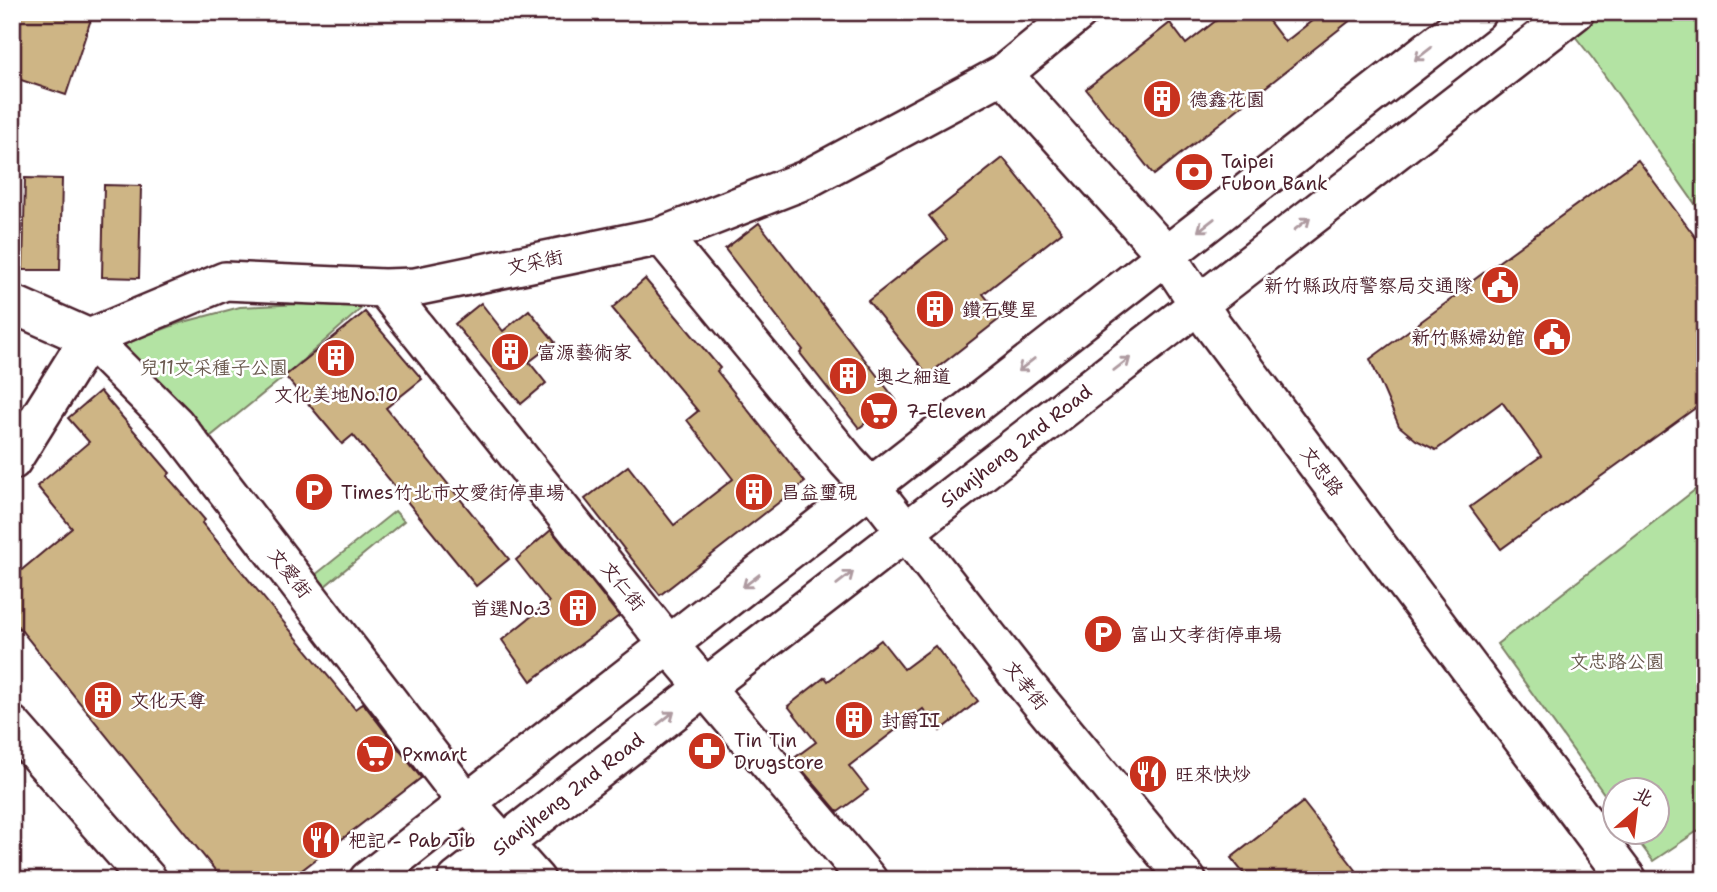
<svg xmlns="http://www.w3.org/2000/svg" width="1717" height="892" font-family="'Shantell Sans','LXGW WenKai TC',sans-serif">
  <rect width="100%" height="100%" fill="#fff"/>
  <filter id="ink" filterUnits="userSpaceOnUse"><feTurbulence type="fractalNoise" baseFrequency=".0143" numOctaves="2"/><feDisplacementMap in="SourceGraphic" scale="14" xChannelSelector="R" yChannelSelector="G"/><feConvolveMatrix kernelMatrix="1 2 1 2 8 2 1 2 1" color-interpolation-filters="sRGB"/></filter>
  <g filter="url(#ink)">
    <path fill="#b3e3a3" stroke="#7e8167" stroke-width="2" d="M1602,12H1705V218L1593,59L1574,35Z
      M301,304L363,307L285,376L206,440L123,344L180,323L240,307Z
      M1705,482V826L1653,861L1632,833L1658,832V790H1616L1615,809L1497,644Z
      M395,511L404,521L325,586L315,575Z"/>
    <path fill="#ceb585" stroke="#4a1f2b" stroke-width="2" d="M12,12H71L91,19L66,95L12,77Z
      M1227,12H1262L1285,42L1323,12H1361L1154,175L1086,89L1170,23L1186,44Z
      M1003,158L1062,232L983,294L1002,317L928,375L868,301L947,239L929,216Z
      M1638,160L1705,250V401L1501,549L1470,507L1541,456L1502,402L1436,450L1416,440L1399,426L1370,359L1461,292L1460,290Z
      M25,178L62,179L60,270H23Z
      M104,185L141,186L139,278L102,277Z
      M759,223L896,400L859,428L800,353L803,350L725,249Z
      M645,279L720,368L717,371L805,482L660,595L585,499L628,466L674,525L733,479L687,420L698,411L612,308Z
      M481,303L503,331L529,310L555,342L529,362L546,383L521,404L455,324Z
      M365,312L422,379L386,408L509,559L476,586L353,435L342,444L285,376Z
      M100,391L170,473L167,476L205,520L202,523L355,709L363,703L421,778L289,880H223L12,619V578L72,528L37,486L89,442L68,418Z
      M551,530L619,616L531,681L502,640L549,602L516,560Z
      M881,640L904,669L935,646L978,701L940,731L923,709L849,766L868,790L838,812L793,759L816,742L788,706L825,677L828,681Z
      M1303,802L1356,870L1343,880H1249L1231,858Z"/>
    <g fill="none" stroke-linecap="round" stroke-linejoin="round">
      <g stroke="#4a1f2b" stroke-width="42">
        <path id="minor" d="M1003,74L1166,255L1211,323L1628,880
          M662,236L847,461L871,487L1026,685L1187,880
          M384,288L669,645L868,880
          M12,304L89,338L175,424L467,803L536,880
          M12,461L89,338L225,281L384,288L415,287L662,236L805,180L1003,74L1079,12
          M12,725L148,880
          M368,880L1477,12
          M457,880L1575,12"/>
      </g>
      <use href="#minor" stroke="#fff" stroke-width="37"/>
    </g>
    <defs><path id="oneway-shaft" d="M-6 0H5M1.5-3L5.5 0L1.5 3" fill="none" stroke-width="1.6" stroke-linecap="round" stroke-linejoin="round" transform="scale(1.75)"/></defs>
    <g stroke="#ae9aa0">
      <use href="#oneway-shaft" transform="translate(1423 54) rotate(142)"/>
      <use href="#oneway-shaft" transform="translate(1302 224) rotate(-38)"/>
      <use href="#oneway-shaft" transform="translate(1206 225) rotate(142)"/>
      <use href="#oneway-shaft" transform="translate(1122 364) rotate(-38)"/>
      <use href="#oneway-shaft" transform="translate(1026 365) rotate(142)"/>
      <use href="#oneway-shaft" transform="translate(845 578) rotate(-38)"/>
      <use href="#oneway-shaft" transform="translate(751 581) rotate(142)"/>
      <use href="#oneway-shaft" transform="translate(666 718) rotate(-38)"/>
    </g>
  </g>
  <defs>
    <g id="building-disc" transform="scale(2.0125)"><circle r="9.5" fill="#c8321e" stroke="#fff"/><path d="M-4-6H4V6H1V3H-1V6H-4ZM-2.5-4.3h1.7v1.8h-1.7ZM.8-4.3h1.7v1.8H.8ZM-2.5-1h1.7V.8h-1.7ZM.8-1h1.7V.8H.8Z" fill="#fff"/></g>
    <g id="bank-disc" transform="scale(2.0125)"><circle r="9.5" fill="#c8321e" stroke="#fff"/><path d="M-6-4H6V4H-6ZM0-2.3a2.3 2.3 0 1 0 0 4.6a2.3 2.3 0 1 0 0-4.6Z" fill="#fff"/></g>
    <g id="civic-disc" transform="scale(2.0125)"><circle r="9.5" fill="#c8321e" stroke="#fff"/><path d="M-.6-6.5H3V-4.5H.6V-3L4-1V1h2V6H-6V1h2V-1L-.6-3ZM-1.2 2.5V6h2.4V2.5Z" fill="#fff"/></g>
    <g id="supermarket-disc" transform="scale(2.0125)"><circle r="9.5" fill="#c8321e" stroke="#fff"/><path d="M-6-5.5h2.5l.6 2H6L4.5 2H-2.5L-4.4-4H-6ZM-1.5 3.2a1.3 1.3 0 1 0 .1 0ZM3 3.2a1.3 1.3 0 1 0 .1 0Z" fill="#fff"/></g>
    <g id="parking-disc" transform="scale(2.0125)"><circle r="9.5" fill="#c8321e" stroke="#fff"/><path d="M-3.5-5.5H1a3.5 3.5 0 0 1 0 7H-1V5.5H-3.5ZM-1-3.4V-.6H.8a1.4 1.4 0 0 0 0-2.8Z" fill="#fff"/></g>
    <g id="pharmacy-disc" transform="scale(2.0125)"><circle r="9.5" fill="#c8321e" stroke="#fff"/><path d="M-2-6h4v4h4v4h-4v4h-4v-4h-4v-4h4Z" fill="#fff"/></g>
    <g id="restaurant-disc" transform="scale(2.0125)"><circle r="9.5" fill="#c8321e" stroke="#fff"/><path d="M-5-6h1v4h1v-4h1v4h1v-4h1v5L-1.5 .5V6h-2V.5L-5-1ZM5-6V6H3V1.5H1.5Q1.5-4 5-6Z" fill="#fff"/></g>
  </defs>
  <g fill-rule="evenodd">
    <use href="#building-disc" x="1162" y="99"/>
    <use href="#bank-disc" x="1194" y="172"/>
    <use href="#civic-disc" x="1500" y="285"/>
    <use href="#building-disc" x="935" y="309"/>
    <use href="#civic-disc" x="1552" y="337"/>
    <use href="#building-disc" x="510" y="352"/>
    <use href="#building-disc" x="336" y="358"/>
    <use href="#building-disc" x="848" y="376"/>
    <use href="#supermarket-disc" x="879" y="411"/>
    <use href="#parking-disc" x="314" y="492"/>
    <use href="#building-disc" x="754" y="492"/>
    <use href="#building-disc" x="578" y="608"/>
    <use href="#parking-disc" x="1103" y="634"/>
    <use href="#building-disc" x="103" y="700"/>
    <use href="#building-disc" x="854" y="720"/>
    <use href="#pharmacy-disc" x="707" y="751"/>
    <use href="#supermarket-disc" x="375" y="754"/>
    <use href="#restaurant-disc" x="1148" y="774"/>
    <use href="#restaurant-disc" x="321" y="840"/>
  </g>
  <g text-anchor="middle" dominant-baseline="central" stroke-width="5" stroke-linejoin="round" paint-order="stroke">
    <g font-size="19" fill="#4a1f2b" stroke="#fff" text-anchor="start">
      <text x="1189" y="99">德鑫花園</text>
      <text x="1221" y="161">Taipei<tspan x="1221" dy="22">Fubon Bank</tspan></text>
      <text x="1473" y="285" text-anchor="end">新竹縣政府警察局交通隊</text>
      <text x="962" y="309">鑽石雙星</text>
      <text x="1525" y="337" text-anchor="end">新竹縣婦幼館</text>
      <text x="537" y="352">富源藝術家</text>
      <text x="875" y="376">奧之細道</text>
      <text x="336" y="394" text-anchor="middle">文化美地No.10</text>
      <text x="906" y="411">7-Eleven</text>
      <text x="341" y="492">Times竹北市文愛街停車場</text>
      <text x="781" y="492">昌益璽硯</text>
      <text x="551" y="608" text-anchor="end">首選No.3</text>
      <text x="1130" y="634">富山文孝街停車場</text>
      <text x="130" y="700">文化天尊</text>
      <text x="881" y="720">封爵II</text>
      <text x="734" y="740">Tin Tin<tspan x="734" dy="22">Drugstore</tspan></text>
      <text x="402" y="754">Pxmart</text>
      <text x="1175" y="774">旺來快炒</text>
      <text x="348" y="840">杷記 - Pab Jib</text>
    </g>
    <g font-size="19" fill="#4a1f2b" stroke="#fff">
      <text transform="translate(535 262) rotate(-12)">文采街</text>
      <text transform="translate(1016 446) rotate(-38)">Sianjheng 2nd Road</text>
      <text transform="translate(1322 471) rotate(53)">文忠路</text>
      <text transform="translate(290 573) rotate(52)">文愛街</text>
      <text transform="translate(623 586) rotate(51)">文仁街</text>
      <text transform="translate(1026 685) rotate(51)">文孝街</text>
      <text transform="translate(568 794) rotate(-38)">Sianjheng 2nd Road</text>
    </g>
    <g font-size="19" fill="#6a5a4f" stroke="#fff">
      <text x="214" y="367">兒11文采種子公園</text>
      <text x="1617" y="661">文忠路公園</text>
    </g>
  </g>
  <rect width="1717" height="892" fill="none" stroke="#fff" stroke-width="42"/>
  <rect x="21" y="21" width="1675" height="850" fill="none" stroke="#4a1f2b" stroke-width="2.5" filter="url(#ink)"/>
  <g transform="translate(1636 811) rotate(28)"><circle r="33" fill="#ffffff" stroke="#b7a5aa" stroke-width="2"/>
  <path d="M0-5L12 26L0 18L-12 26Z" fill="#c8321e"/>
  <text y="-10" font-size="19" font-weight="bold" text-anchor="middle" fill="#4a1f2b">北</text>
  </g>
</svg>
